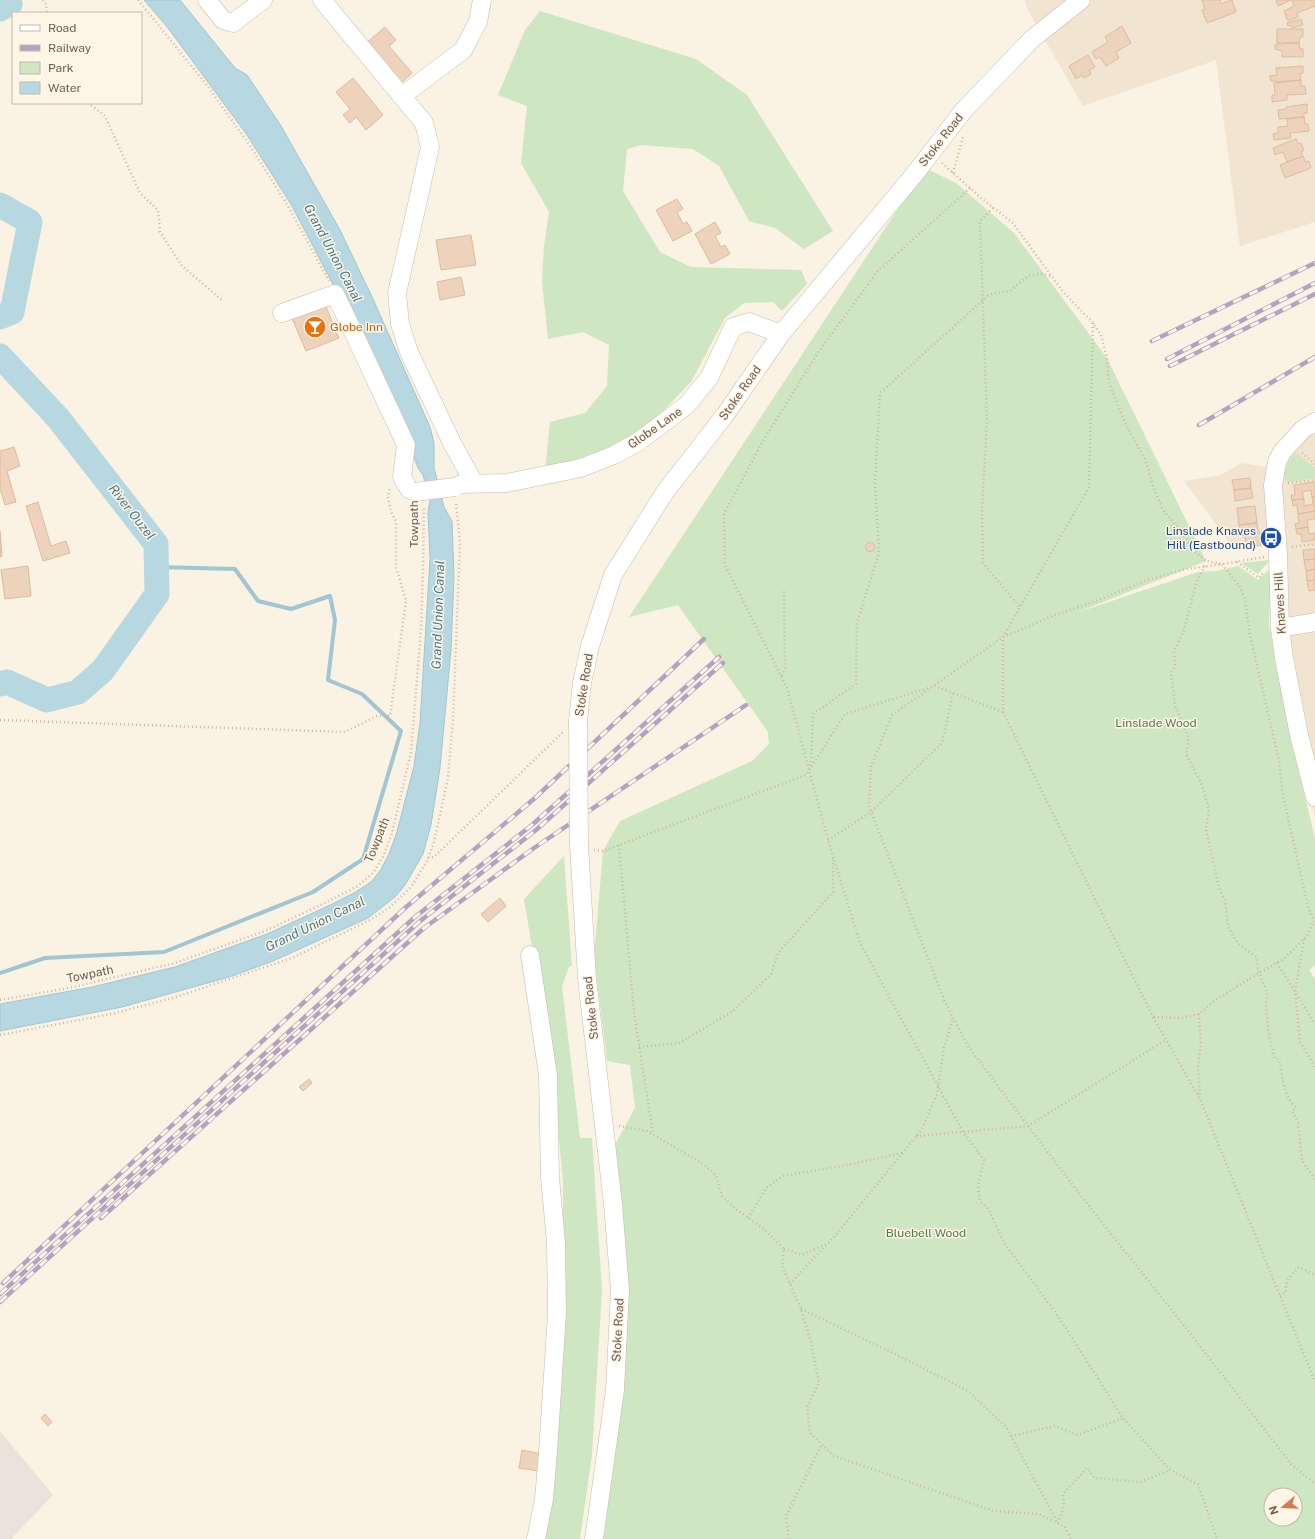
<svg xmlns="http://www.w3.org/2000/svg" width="1315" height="1539" font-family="'Public Sans',sans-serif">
  <rect width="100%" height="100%" fill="#faf2e2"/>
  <path fill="#f1e4d1" d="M1025,0H1315V222L1240,246L1216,60L1083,106L1027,9Z
    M1315,416V816L1290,718L1272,545L1235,550L1184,481L1221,475L1241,463L1266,467L1273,451Z"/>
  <path fill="#e9e3dc" d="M0,1431L53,1495L11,1539H0Z"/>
  <path fill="#cee6c2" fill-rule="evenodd" d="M540,11L696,59L747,95L833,231L804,249L775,228L749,221L719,166L693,149L641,145L627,149L623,191L660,252L691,267L801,270L807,284L782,311L773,302L744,303L725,318L691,382L643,432L620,443L545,471L550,422L585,413L607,386L609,345L583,332L548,339L542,282L544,246L549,212L521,163L527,106L498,95L525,30Z
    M925,168L956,183L1014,233L1107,358L1206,561L1076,613L1198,572L1216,571L1238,566L1258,580L1271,568L1269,625L1290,734L1315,839V965L1309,970L1315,979V1539H603L621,1391L613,1148L635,1108L630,1065L607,1061L594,956L603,851L620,821L752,761L769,744L768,732L678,605L629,617ZM1271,1495H1295V1519H1271Z
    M1295,454H1298L1315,468V478L1288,482L1284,480C1284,470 1287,459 1295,454Z
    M1270,560L1258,574L1241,563Z
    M564,856L572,966L569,967L562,986L580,1138H592L602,1290L592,1455L580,1539H540L563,1285V1181L553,1076L524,899Z"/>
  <path fill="#b8d8e1" stroke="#9fc6d2" d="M144,0H180L235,68L247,75L281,126L340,230L373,299L430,427L434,443V468L444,507L452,521L454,576L451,650L440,768L431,825L423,854L405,885L395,897L368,918L273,961L229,977L122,1007L0,1031V1004L92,987L175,967L267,934L328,906L354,893L371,882L380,871L389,854L397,832L414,766L420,723L430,559L428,512L430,500L423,475L418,468L401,420L359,334L292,206L247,135L168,28Z"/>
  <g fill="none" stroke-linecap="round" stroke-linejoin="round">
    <path stroke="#9fc6d2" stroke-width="4" d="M0,973L45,958L164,952L313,892L363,859L401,731L362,694L328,680L335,620L330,596L291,609L258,601L235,569L157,567"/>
    <path stroke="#b8d8e1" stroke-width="25" d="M0,9L10,4L9,0
      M0,205L30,222L12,312L0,317
      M0,356L58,418L156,544L157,594L103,670L78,692L47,700L7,682L0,684"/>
  </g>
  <path fill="#edd3bc" stroke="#debb9d" d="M1202,0H1220L1221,4L1232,0L1236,12L1207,23L1202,10L1205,9Z
    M1276,0H1291L1278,6Z
    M1292,0H1315V6L1297,13L1298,17L1288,21L1284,11L1294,6Z
    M1301,19L1303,25L1292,28L1291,25L1288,26L1287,23Z
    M1122,26L1131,43L1116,52L1119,58L1106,66L1100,57L1096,59L1092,52L1108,42L1105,37Z
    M385,27L396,40L389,46L412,73L400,84L365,44Z
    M1277,29H1303V37H1300L1299,43H1277Z
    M1283,43H1299L1300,49H1303V57H1282V51L1275,49V45L1277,44H1283Z
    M1088,55L1095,67L1089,70L1091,74L1084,78L1082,75L1076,79L1069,66Z
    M1303,66V73L1300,74L1301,80L1277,82V81H1271L1270,76L1277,75L1276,68Z
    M353,78L383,115L366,130L356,117L350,123L343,115L350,109L336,92Z
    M1301,80V86H1305L1306,94L1287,95V100L1272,102V95H1275L1274,83Z
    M1307,104V113H1304V117L1279,119L1278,110L1286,109V107Z
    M1304,117L1305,124H1308L1309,131L1290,133L1291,138L1274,140L1273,134L1278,133V127L1288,126L1287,119Z
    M1296,139L1298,144L1301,143L1304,150L1301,152L1303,156L1287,162L1283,152L1275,155L1273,148Z
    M1303,156L1305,162L1309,161L1311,168L1285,178L1280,165Z
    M677,199L683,209L677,212L683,224L687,222L692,231L673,241L656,210Z
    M715,222L721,233L715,236L721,247L725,245L730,254L711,264L695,234Z
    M471,235L476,265L441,270L436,240Z
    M461,277L465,295L440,300L437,282Z
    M324,302L339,338L306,351L291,316Z
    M14,447L20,466L7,471L16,502L5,505L0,489V451Z
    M1250,478L1251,488L1234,490L1232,480Z
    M1315,482V497H1312L1311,490L1302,492L1304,499L1292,500L1291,495H1295L1294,485Z
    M1251,488L1253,498L1235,501L1234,490Z
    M1312,497H1315V511L1298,514L1297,505L1293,506L1292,500L1304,499V506L1313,504Z
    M38,502L51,546L66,541L70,553L43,561L26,506Z
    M1255,506L1257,523L1239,525L1237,508Z
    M1315,511V519L1307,520L1308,527L1296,529L1295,524L1299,523L1298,514Z
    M1257,523L1258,532H1260L1261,545L1246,547L1245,535H1240L1239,525Z
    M1308,527L1309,534L1315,533V540L1302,542L1301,534H1297L1296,529Z
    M0,531L2,556L0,557Z
    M865.5 547a4.5 4.5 0 1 1 9 0a4.5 4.5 0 1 1-9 0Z
    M1315,549V559L1304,560L1303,550Z
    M1315,559V569L1306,571L1304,560Z
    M28,566L31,596L5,599L1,570Z
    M1315,569V580L1307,581L1306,571Z
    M1315,580V590L1309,591L1307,581Z
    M500,898L506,906L488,922L481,914Z
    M309,1079L312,1083L303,1091L299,1087Z
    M45,1414L52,1422L48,1426L41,1418Z
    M522,1450L542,1454L539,1471L519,1468Z"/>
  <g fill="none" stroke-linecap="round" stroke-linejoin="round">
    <g stroke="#c9baaa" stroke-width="19">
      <path id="minor" d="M207,0L223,20L233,23L263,0
        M322,0L424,123L430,147L397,293L400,324L409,352L452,443L474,483
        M402,96L463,50L478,22L482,0
        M282,313L335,294L357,340L406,445L402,477L409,489L415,492
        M1315,422L1303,429L1282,452L1277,462L1273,485L1278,554L1280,628L1284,658L1299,735L1315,797
        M461,484L507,483L581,468L614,455L638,442L687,405L709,378L733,327L749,322L781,334
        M1280,628L1315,622
        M578,721L582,683L590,646L613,575L665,492L725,415L781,334L913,176L964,110L1032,39L1081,0
        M579,844L587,979L613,1204L620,1290L615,1390L594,1539
        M530,955L548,1075L550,1177L556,1243L557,1313L548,1452L544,1499L536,1539"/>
    </g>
    <path stroke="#d1b69f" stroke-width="2.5" stroke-dasharray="1 3" stroke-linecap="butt" d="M43,0L46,4L47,13
      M138,0L206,84L249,144L288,206L329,281
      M88,103L105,116L140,193L158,210L160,232L182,266L223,301
      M942,163L981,198L1013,223L1063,292L1093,323L1101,335L1107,358L1109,383L1126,425L1145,459L1154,489L1163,510L1181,531L1193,550L1206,561L1222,564L1264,557
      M953,173L963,137
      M970,188L878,271L819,351L763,441L724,514L725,565L787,688L828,840L860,943L963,1132L984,1160L978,1186L980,1201L989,1210L1004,1243L1058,1316L1123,1418L1170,1470L1198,1484L1217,1539
      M993,208L980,221L987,421L982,510L983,563L1020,607
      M1093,323L1089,487L1003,637V712L1153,1017L1200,1099L1315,1382
      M1302,453L1315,464
      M1288,483L1315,480
      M1292,547L1315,544
      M1237,562L1259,578L1263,573
      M1205,566L1197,581L1183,633L1174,651L1175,667L1171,673L1175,706L1189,738L1186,754L1202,785L1209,810L1206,830L1219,887L1225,900L1228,927L1237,942L1256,957L1259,973L1267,992L1266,1009L1270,1041L1275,1058L1279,1059C1283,1075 1282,1095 1296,1107L1292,1111L1298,1123L1302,1161L1315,1179
      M782,676L785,668L784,590
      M0,720L345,732L377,716H390L406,601L396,567V521L391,512L388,497L390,487
      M811,766L813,714L856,684L857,622L879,553L875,482L880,393L990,294L1010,291L1028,276L1041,274L1050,276
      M828,840L871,812L942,743L953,693
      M619,845L634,1012L653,1134
      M594,850L603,851L806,775L845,714L935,686L1003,712
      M428,858L434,857L563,732
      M1315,922L1308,907L1283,796L1279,761L1250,635L1245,600L1240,587L1222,564L1186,569L1147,580L1099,600L1055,615L1003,637L892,715L871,766L869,806L945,1002L968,1046L1077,1191L1186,1328L1291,1464L1315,1484
      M1304,939L1295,992L1300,1042L1315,1067
      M1277,963L1315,1024
      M0,1000L69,988L175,963L265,931L327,902L358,886L373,873L383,857L392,833L411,752L421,629L423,569L424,506
      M1199,1014L1201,1044L1198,1066L1200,1097
      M1154,1017L1182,1018L1199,1014L1213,1002L1242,983L1284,959L1307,936L1314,921
      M0,1035L111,1014L173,998L292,958L370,920L390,907L411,887L426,863L434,842L448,778L453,719L460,542L456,502
      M639,1047L679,1043L733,1011L771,974L778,953L833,892V859
      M619,1126L647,1131L703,1164L716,1175L722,1196L737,1210L764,1229L784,1249L782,1266L801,1309L811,1342L819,1383L807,1407L810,1433L834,1456L994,1511L1039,1514L1065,1527L1071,1539
      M916,1136L1028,1126L1166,1040
      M748,1218L766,1188L783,1176L847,1165L902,1153
      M784,1249L802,1255L830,1242L922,1129L937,1094L944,1048L953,1018
      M790,1284L828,1243
      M1280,1296L1286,1293C1285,1279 1290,1277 1299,1267L1315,1275
      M801,1309L889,1351L968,1391L1006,1427L1058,1523
      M1011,1436L1055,1426L1078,1435L1123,1418
      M1058,1523L1064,1506L1063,1494L1087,1468L1095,1478L1140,1482L1170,1470
      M789,1539L786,1516L822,1444"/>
    <use href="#minor" stroke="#fff" stroke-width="18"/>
    <g stroke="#b5a2c1" stroke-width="4.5">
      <path id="rail" d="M1152,341L1315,263
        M1167,359L1315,283
        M1170,366L1315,294
        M1199,425L1315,357
        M101,1218L424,928L534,848L746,705
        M3,1283L405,908L535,798L704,639
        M0,1294L415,917L532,825L719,657
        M0,1302L419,922L536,830L723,663"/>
    </g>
    <use href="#rail" stroke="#fdf6e7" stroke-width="3" stroke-dasharray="9" stroke-linecap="butt"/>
    <g stroke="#c9baaa" stroke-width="19" stroke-linecap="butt">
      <path id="minor-bridge" d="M415,492L455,487
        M578,721L579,844"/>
    </g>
    <use href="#minor-bridge" stroke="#fff" stroke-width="18"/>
  </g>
  <defs>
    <g id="bar-disc" transform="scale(1.15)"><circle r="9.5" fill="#e8710a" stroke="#fdf6e7"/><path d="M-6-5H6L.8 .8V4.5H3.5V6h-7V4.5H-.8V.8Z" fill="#fff"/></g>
    <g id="bus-disc" transform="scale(1.15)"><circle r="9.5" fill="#1a4fb4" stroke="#fdf6e7"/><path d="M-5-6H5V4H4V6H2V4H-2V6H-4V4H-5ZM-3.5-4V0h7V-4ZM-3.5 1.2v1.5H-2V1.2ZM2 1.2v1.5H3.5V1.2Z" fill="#fff"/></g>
  </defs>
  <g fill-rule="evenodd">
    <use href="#bar-disc" x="315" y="327"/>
    <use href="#bus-disc" x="1271" y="538"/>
  </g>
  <g text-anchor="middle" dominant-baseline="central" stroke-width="3" stroke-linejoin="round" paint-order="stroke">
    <g font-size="12" fill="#6f5a4b" stroke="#fdf6e7">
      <text transform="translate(941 140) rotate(-52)">Stoke Road</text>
      <text transform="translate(740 393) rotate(-55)">Stoke Road</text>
      <text transform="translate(655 428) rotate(-35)">Globe Lane</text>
      <text transform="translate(414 524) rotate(-90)">Towpath</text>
      <text transform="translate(1280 603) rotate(-93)">Knaves Hill</text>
      <text transform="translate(584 685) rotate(-81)">Stoke Road</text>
      <text transform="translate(377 840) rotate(-68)">Towpath</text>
      <text transform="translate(90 974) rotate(-12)">Towpath</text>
      <text transform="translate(591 1008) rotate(-96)">Stoke Road</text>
      <text transform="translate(618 1330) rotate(-87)">Stoke Road</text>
    </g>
    <g font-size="12" fill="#c56008" stroke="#fdf6e7" text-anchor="start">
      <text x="330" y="327">Globe Inn</text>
    </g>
    <g font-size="12" fill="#164399" stroke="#fdf6e7" text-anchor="end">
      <text x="1256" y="531">Linslade Knaves<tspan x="1256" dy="14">Hill (Eastbound)</tspan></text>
    </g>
    <g font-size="12" fill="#527a47" stroke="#fdf6e7">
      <text x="1156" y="723">Linslade Wood</text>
      <text x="926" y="1233">Bluebell Wood</text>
    </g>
    <g font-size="13" font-style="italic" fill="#4a7887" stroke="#fdf6e7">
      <text transform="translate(333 253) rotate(62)">Grand Union Canal</text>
      <text transform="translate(132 512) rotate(52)">River Ouzel</text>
      <text transform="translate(438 615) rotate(-88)">Grand Union Canal</text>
      <text transform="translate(315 924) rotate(-26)">Grand Union Canal</text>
    </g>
  </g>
  <rect x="12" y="12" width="130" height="92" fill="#fdf6e7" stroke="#c4b8a9"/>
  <rect x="20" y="25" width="20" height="6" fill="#ffffff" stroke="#c4b8a9"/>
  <text x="48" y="32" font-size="12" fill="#6f5a4b">Road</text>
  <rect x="20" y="45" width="20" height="6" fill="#b5a2c1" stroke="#c4b8a9"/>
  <text x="48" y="52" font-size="12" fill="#6f5a4b">Railway</text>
  <rect x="20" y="62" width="20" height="12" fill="#cee6c2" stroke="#c4b8a9"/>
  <text x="48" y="72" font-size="12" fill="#6f5a4b">Park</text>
  <rect x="20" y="82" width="20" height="12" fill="#b8d8e1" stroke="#c4b8a9"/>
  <text x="48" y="92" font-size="12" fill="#6f5a4b">Water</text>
  <g transform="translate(1283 1507) rotate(251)"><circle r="19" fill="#fdf6e7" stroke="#c4b8a9"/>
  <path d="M0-3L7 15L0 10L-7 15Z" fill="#da7950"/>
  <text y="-6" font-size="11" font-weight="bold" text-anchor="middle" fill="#6f5a4b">N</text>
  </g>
</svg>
